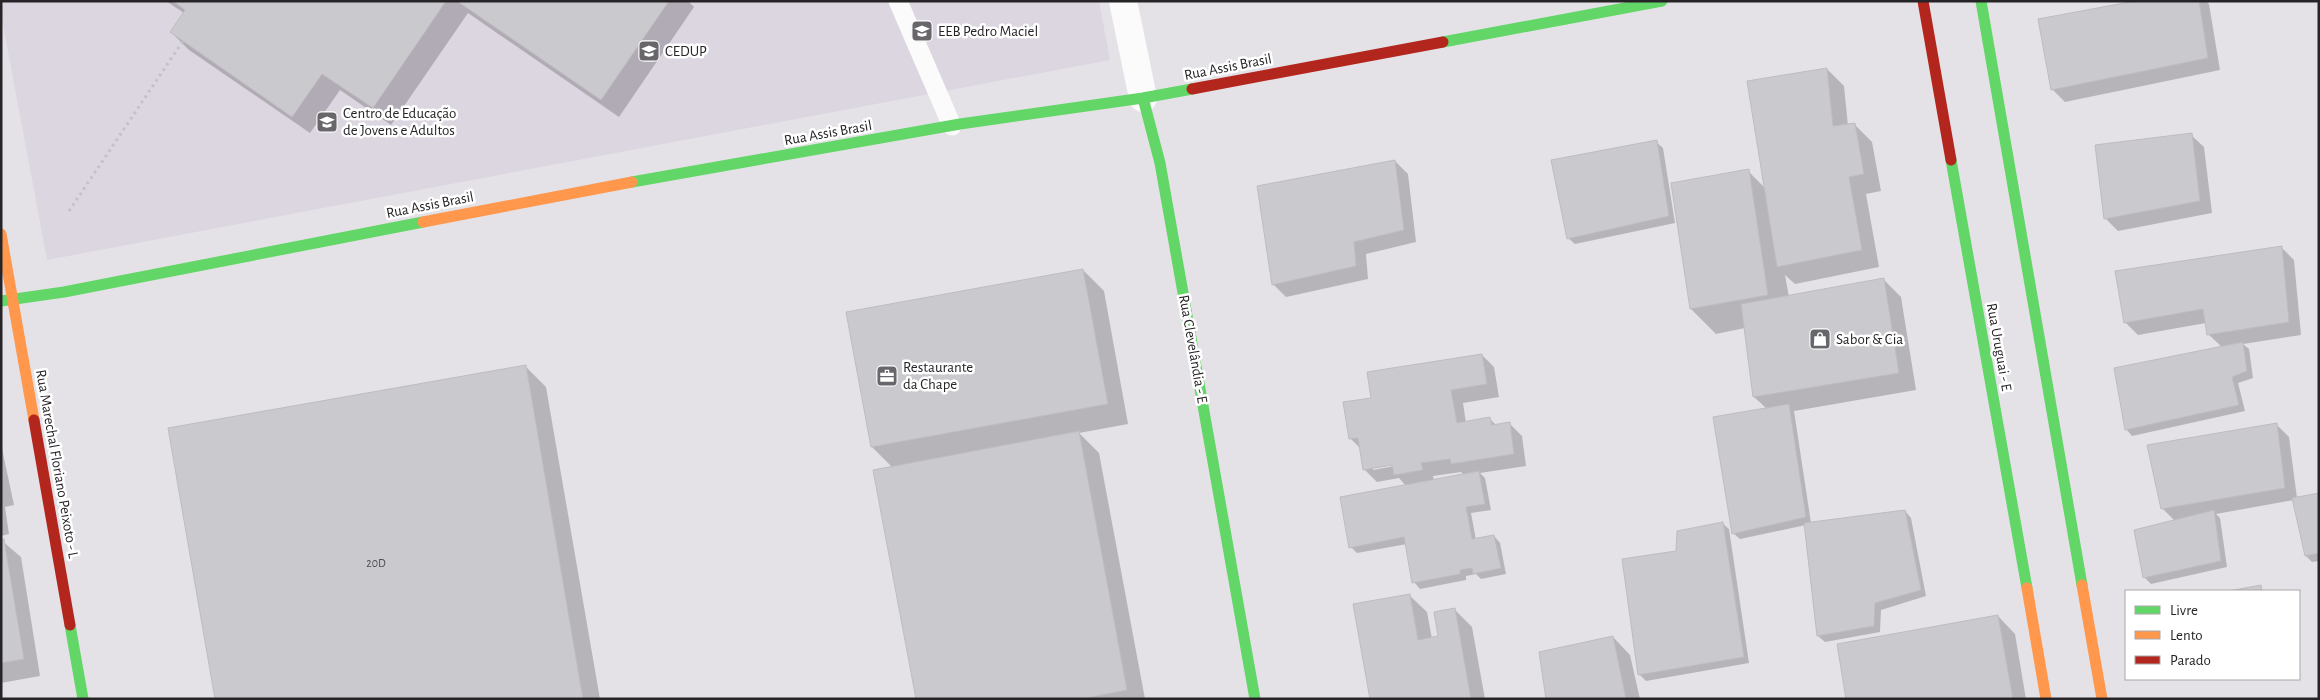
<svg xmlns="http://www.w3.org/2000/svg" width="2320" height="700" font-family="'Alegreya Sans',sans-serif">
  <rect width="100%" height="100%" fill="#e4e2e7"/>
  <path fill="#dcd6e1" d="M1,1H1099L1110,60L47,260L1,14Z"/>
  <path fill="#0003" fill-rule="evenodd" d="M166,1H688L694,7L619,117L468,13L391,125L340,90L310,133L189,50L171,32L184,13Z
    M2142,1H2206L2209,4L2220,70L2065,102L2052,89Z
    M1827,69L1844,86L1848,126L1855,125L1872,142L1881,191L1866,194L1879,267L1795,284L1785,275L1789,297L1883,279L1901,297L1916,390L1794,411L1811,523L1905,511L1911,518L1926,596L1881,610L1880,632L1825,642L1818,636L1806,525L1740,539L1733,533L1767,409L1754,397L1745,328L1716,334L1691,309L1748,171L1765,188Z
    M2191,135L2204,147L2212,213L2118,231L2105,218Z
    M1656,142L1663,148L1675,223L1575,244L1568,238Z
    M1395,161L1408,174L1416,242L1366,254L1368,279L1286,297L1273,284Z
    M2281,247L2294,260L2301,335L2243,344L2249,349L2253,378L2238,383L2245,411L2132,436L2126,429L2222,347L2208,334L2206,323L2138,335L2125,322Z
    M1083,270L1104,291L1128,424L1079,433L1099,453L1145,699H917L893,468L872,447Z
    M1482,355L1494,367L1499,397L1463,403L1466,423L1490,419L1497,426L1509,423L1522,436L1526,466L1480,473L1485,478L1491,510L1471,513L1476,540L1494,536L1500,543L1506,574L1481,579L1476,574L1466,576V580L1420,589L1414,582L1407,544L1357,553L1351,547L1406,486L1399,478L1377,482L1364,469L1361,449L1350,438L1373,399ZM1398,463L1399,465L1373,470V467ZM1461,472L1464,475L1434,480L1433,476Z
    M525,366L546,387L600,699H216Z
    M2276,424L2289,437L2297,498L2319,495V561L2312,562L2306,556L2294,500L2216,514L2220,518L2227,567L2151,584L2145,578L2175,521L2162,508Z
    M1,444L14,505L5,507L9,534L1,536Z
    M1722,523L1729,529L1749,663L1646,681L1639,674L1677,552Z
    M1,540L21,557L40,676L1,683Z
    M1409,595L1427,612L1432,639L1440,637L1454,609L1472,627L1485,699H1372Z
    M1998,616L2015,634L2026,699H1847Z
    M1613,637L1630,655L1640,699H1548Z"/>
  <path fill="#cac9cd" stroke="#bebcbf" d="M173,1H446L373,108L322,74L292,117L170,32L185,10Z
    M457,1H669L601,100Z
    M2135,1H2199L2208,58L2051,90L2038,19Z
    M1827,68L1833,126L1855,123L1864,174L1849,177L1862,250L1777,267L1747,81Z
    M2192,133L2200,201L2104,219L2095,145Z
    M1657,140L1669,216L1567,239L1551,160Z
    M1395,160L1404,230L1354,242L1356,266L1272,285L1257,186Z
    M1749,169L1768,295L1690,309L1671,183Z
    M2282,246L2289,322L2207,335L2203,309L2124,323L2115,271Z
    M1083,269L1108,404L871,447L846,312Z
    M1884,278L1899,373L1753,397L1741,304Z
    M2243,342L2247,371L2232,377L2239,405L2125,430L2114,368Z
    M1482,354L1487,384L1451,390L1457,423L1490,417L1492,425L1510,422L1514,454L1451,464L1450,459L1421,463L1423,470L1394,475L1392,465L1363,470L1358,438L1349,439L1343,402L1371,398L1367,372Z
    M526,365L583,699H215L168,428Z
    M1789,404L1806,517L1732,534L1713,417Z
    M2277,423L2285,488L2161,509L2147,445Z
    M1079,431L1127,690L1082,699H916L873,470Z
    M1479,471L1485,504L1466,507L1472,539L1494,535L1501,568L1473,574L1472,568L1460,570V574L1412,583L1404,537L1349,548L1340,497Z
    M2319,493V553L2305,556L2292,498Z
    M1905,510L1921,590L1875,603L1874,626L1817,636L1804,523Z
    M2214,510L2221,561L2143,578L2134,530Z
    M1723,522L1744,657L1638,675L1622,559L1676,551L1677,531Z
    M1,539H4L24,659L1,663Z
    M2261,585L2262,591H2229Z
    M1410,594L1418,640L1438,636L1434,612L1455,608L1471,699H1370L1353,604Z
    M1998,615L2013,699H1846L1837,644Z
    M1613,636L1626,699H1546L1539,652Z"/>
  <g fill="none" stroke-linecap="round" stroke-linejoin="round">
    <path stroke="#c2c2c2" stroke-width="3" stroke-dasharray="2.5 4" stroke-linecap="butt" d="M69,211L183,41"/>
    <path stroke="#fbfbfb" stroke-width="19" d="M898,1L952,126"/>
    <path stroke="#fbfbfb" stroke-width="28" d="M1123,1L1143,98"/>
    <path stroke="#63d668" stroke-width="11" d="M1981,1L2082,585
      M1443,42L1662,1
      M1143,98L1160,163L1255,699
      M1951,160L2027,588
      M632,182L960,124L1143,98L1192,89
      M1,301L64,292L423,222
      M70,625L83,699"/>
    <path stroke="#ff974d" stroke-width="11" d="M423,222L632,182
      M1,234L34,420
      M2082,585L2102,699
      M2027,588L2046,699"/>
    <path stroke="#b3261e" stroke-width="11" d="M1923,1L1951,160
      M1192,89L1443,42
      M34,420L70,625"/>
  </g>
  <defs>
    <g id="school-square" transform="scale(1.125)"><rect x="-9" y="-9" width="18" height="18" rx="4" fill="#68666a" stroke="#fff"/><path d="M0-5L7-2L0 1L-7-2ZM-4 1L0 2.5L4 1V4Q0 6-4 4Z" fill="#fff"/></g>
    <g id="shop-square" transform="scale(1.125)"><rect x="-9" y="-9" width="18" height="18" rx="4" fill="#68666a" stroke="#fff"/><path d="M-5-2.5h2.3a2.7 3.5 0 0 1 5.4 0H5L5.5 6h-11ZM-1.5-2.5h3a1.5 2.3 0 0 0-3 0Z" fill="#fff"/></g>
    <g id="office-square" transform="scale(1.125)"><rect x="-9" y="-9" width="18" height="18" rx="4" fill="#68666a" stroke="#fff"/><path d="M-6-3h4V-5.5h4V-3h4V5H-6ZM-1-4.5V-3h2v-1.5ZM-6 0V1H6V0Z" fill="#fff"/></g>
  </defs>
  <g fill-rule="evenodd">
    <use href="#school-square" x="922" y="31"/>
    <use href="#school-square" x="649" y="51"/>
    <use href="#school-square" x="327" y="122"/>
    <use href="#shop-square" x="1820" y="339"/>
    <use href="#office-square" x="887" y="376"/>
  </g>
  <g text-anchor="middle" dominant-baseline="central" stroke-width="5" stroke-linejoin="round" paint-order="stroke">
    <g font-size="12" fill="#514f52">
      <text x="376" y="563">20D</text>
    </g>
    <g font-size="15" fill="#262427" stroke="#fff" text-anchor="start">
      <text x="938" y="31">EEB Pedro Maciel</text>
      <text x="665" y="51">CEDUP</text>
      <text x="343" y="113">Centro de Educação<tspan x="343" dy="17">de Jovens e Adultos</tspan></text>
      <text x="1836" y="339">Sabor &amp; Cia</text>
      <text x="903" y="367">Restaurante<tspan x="903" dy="17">da Chape</tspan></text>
    </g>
    <g font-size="15" fill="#262427" stroke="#fff">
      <text transform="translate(1228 67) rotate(-11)">Rua Assis Brasil</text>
      <text transform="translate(828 133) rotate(-10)">Rua Assis Brasil</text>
      <text transform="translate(430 205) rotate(-11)">Rua Assis Brasil</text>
      <text transform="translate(1999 347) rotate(80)">Rua Uruguai - E</text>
      <text transform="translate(1193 349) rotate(80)">Rua Clevelândia - E</text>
      <text transform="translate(57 464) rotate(80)">Rua Marechal Floriano Peixoto - L</text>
    </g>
  </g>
  <rect width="2320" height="700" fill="none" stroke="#262427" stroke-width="5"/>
  <rect x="2125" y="590" width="175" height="90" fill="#ffffff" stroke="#a8a7a9"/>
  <rect x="2135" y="606" width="25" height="8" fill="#63d668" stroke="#a8a7a9"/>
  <text x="2170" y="615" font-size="15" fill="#262427">Livre</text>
  <rect x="2135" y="631" width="25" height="8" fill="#ff974d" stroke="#a8a7a9"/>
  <text x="2170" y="640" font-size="15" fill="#262427">Lento</text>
  <rect x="2135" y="656" width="25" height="8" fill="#b3261e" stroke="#a8a7a9"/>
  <text x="2170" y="665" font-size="15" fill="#262427">Parado</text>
</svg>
